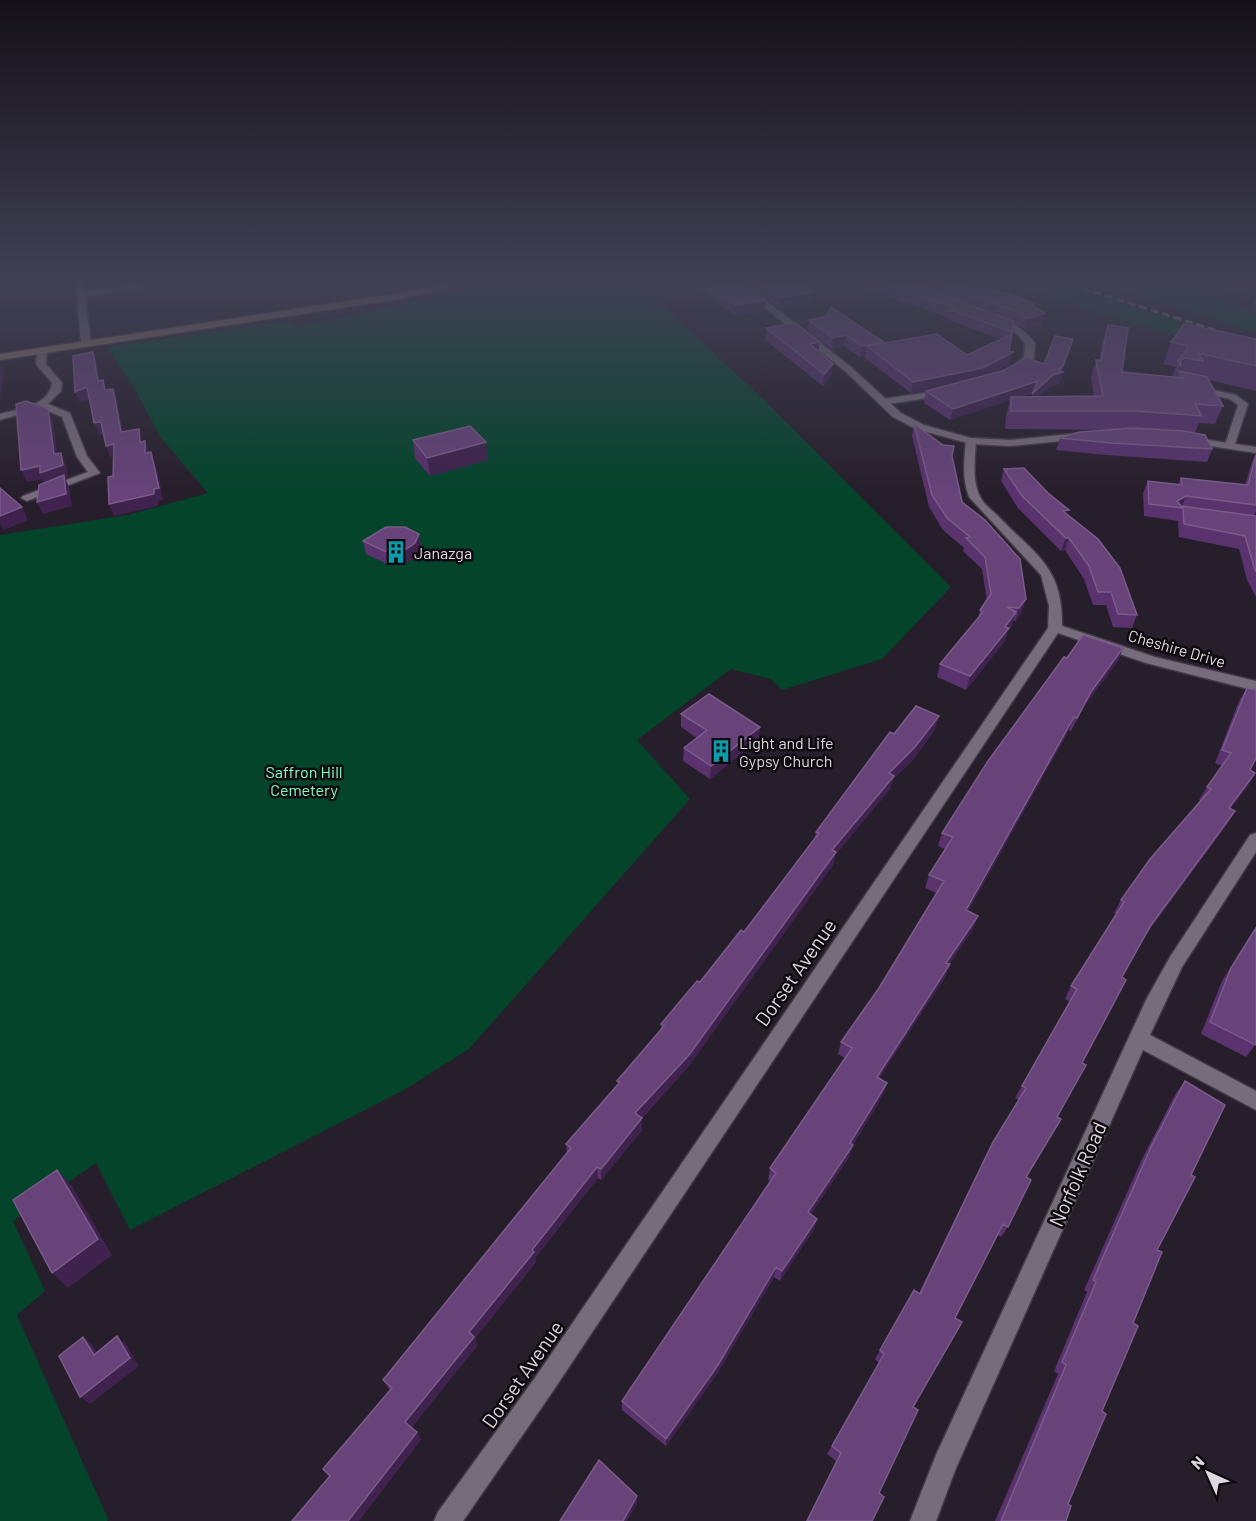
<svg xmlns="http://www.w3.org/2000/svg" width="1256" height="1521" font-family="Barlow,sans-serif">
  <rect width="100%" height="100%" fill="#271e2b"/>
  <path fill="#03442b" d="M83,281H160C137,285 106,295 83,285Z
    M507,281H636L764,400L951,587L882,659L782,690L771,679L731,669L637,740L690,799L469,1049L404,1090L130,1230L96,1163L13,1221L45,1291L17,1315L108,1519L107,1521H0V535L128,515L208,493L161,438L132,384L107,347L278,322L290,323L296,327Z
    M1005,281H1047L1177,320L1181,330L1256,360L1107,316Z
    M1096,281H1175L1206,291L1256,313V333Z"/>
  <g fill="none" stroke-linecap="round" stroke-linejoin="round">
    <g stroke="#413a44" stroke-width="3">
      <path id="minor" d="M75,281H83L84,292L153,281H176L85,297L91,343L86,346L81,343Z
        M765,281L740,287L736,285L746,281Z
        M993,318C1009,317 1025,331 1035,343L1034,358L1016,373L1008,371L1024,357L1025,343L1016,333L993,322Z
        M42,347L47,350L46,364L62,383L61,391L48,404L70,413L87,456L100,473L27,501L21,498L23,496L88,472L77,457L62,417L41,408L0,420V414C18,409 49,406 52,383L36,364L37,350Z
        M1195,386L1236,395L1248,404L1234,447L1225,445L1238,405L1230,399L1192,391V387Z
        M944,390L949,393L947,395L882,405L877,402L882,399Z
        M971,438L976,441C975,459 971,483 982,500C986,506 993,511 998,516C1035,555 1063,566 1062,626L1155,657L1256,681V691L1146,663L1058,633L553,1391L463,1521H434L438,1512L537,1375L1048,628L1049,606L1041,575L969,497C962,479 964,460 966,441Z
        M1256,833V852L1182,967L1150,1035L1256,1091V1110L1143,1050L956,1468L936,1521H910L936,1455L1147,998L1170,957L1250,835Z"/>
    </g>
    <g stroke="#413a44" stroke-width="3">
      <path id="tertiary" d="M731,281H741L851,367L901,413L924,425L971,438L1010,440L1081,433L1086,436L1081,439L1010,446L971,444L916,429L893,417L845,371Z
        M1188,437L1256,447V453L1184,442L1183,440Z"/>
    </g>
    <g stroke="#413a44" stroke-width="3">
      <path id="secondary" d="M457,281H474L400,299L0,360V354L400,293Z"/>
    </g>
    <use href="#minor" fill="#776c7b" fill-rule="evenodd"/>
    <use href="#tertiary" fill="#776c7b" fill-rule="evenodd"/>
    <use href="#secondary" fill="#8e7868" fill-rule="evenodd"/>
    <path stroke="#827b85" stroke-width="3" stroke-dasharray="8 4" stroke-linecap="butt" d="M1059,281L1256,343"/>
  </g>
  <path fill="#59326e" fill-rule="evenodd" d="M691,281H741L766,300L765,310L735,316Z
    M752,281H954L1034,307L1042,324L1025,329L1012,322L1014,323L1009,351L1010,364L988,375L1044,364L1069,351L1062,371L1063,372L1060,383L1050,387L1038,397L1094,396L1091,378L1096,360L1099,361L1102,343L1108,325L1122,372L1172,377L1176,367L1163,364L1171,342L1256,339V391L1209,380L1223,406L1215,424L1199,423L1195,433L1212,449L1207,462L1106,455L1056,450L1060,438L1113,430L1005,429L1006,416L1010,400L950,420L924,403L926,391L940,387L911,393L865,358V356L860,357L844,346L832,349L808,331L809,320L884,342L883,343L967,355L1000,339L949,320L950,318L855,285L836,284L808,289L812,292L811,302L779,308L752,286ZM1033,393L1031,397H1019Z
    M1205,281H1256V312L1250,310L1256,297Z
    M766,328L818,352L833,364L831,376L823,386L765,340Z
    M914,424L952,456L962,502L1022,612L1015,621H1013L1012,625L1008,630L1005,641L966,690L937,677L940,664L978,618L980,610L987,601L982,569L963,551L964,548L943,530L929,507L912,436Z
    M413,440L486,442L487,460L430,476L415,458Z
    M1256,453V511L1254,516H1256V597L1247,580L1239,549L1179,537L1178,521L1144,516L1143,493L1148,481L1178,484L1181,478L1245,485L1252,462Z
    M1004,469L1067,515L1137,615L1132,628L1113,627L1106,605H1093L1084,579L1065,550L1061,551L1018,508L1001,481Z
    M419,534L421,547L418,556L404,564H387L366,554L363,541Z
    M1123,648L1118,661L1085,705L1071,731L1069,730L968,911L973,929L949,964L945,977L879,1078L883,1095L853,1145L849,1157L811,1214L814,1229L780,1281L774,1277L717,1374L666,1446L622,1410V1401L770,1181L768,1180L770,1168L845,1058L838,1054L841,1042L879,988L936,893L925,888L929,875L945,849L938,846L942,833L1067,658Z
    M1247,688L1250,770L1255,773L1248,786L1230,809L1227,824L1145,936L1122,977L1082,1063L1026,1177L1008,1227L1001,1237L998,1235L955,1318L913,1407L879,1493L872,1521H806L836,1461L827,1454L879,1363L875,1359L880,1350L919,1293L987,1153L1019,1100L1015,1098L1070,1002L1065,999L1071,986L1116,914L1114,913L1121,900L1201,801L1199,800L1207,787L1222,766L1215,763L1239,701Z
    M681,714L760,727L758,740L710,779L683,761L684,748L697,738L681,727Z
    M935,730L912,761L893,779L890,789L835,855L833,865L688,1067L642,1118V1130L601,1180L598,1178L535,1258L536,1262L475,1338L477,1346L411,1428L421,1440L329,1476L323,1469L390,1390L383,1380L567,1153L566,1144L618,1085L617,1081L661,1030V1024L700,982L744,932L815,838L816,832L894,734Z
    M1256,926V1044L1246,1057L1201,1034L1222,981Z
    M1185,1081L1191,1175L1157,1250L1133,1323L1068,1504L1066,1521H995L1058,1374L1054,1371L1087,1292L1084,1290L1142,1159L1176,1093Z"/>
  <path fill="#3f224e" d="M797,281H836V284L796,291Z
    M812,292L811,302L779,308L780,298Z
    M766,300L765,310L735,316V305Z
    M1045,313L1042,324L1025,329L1027,319Z
    M846,335L844,346L832,349L833,338Z
    M1073,339L1061,372H1063L1060,383L1050,387L1029,405L1032,394L1034,392L1011,400V397L1010,400L950,420L953,409L1038,381Z
    M820,342L818,353L810,344Z
    M884,342L882,353L867,346L865,356L860,357L862,346Z
    M93,352L97,363L102,392L98,381Z
    M1013,352L1010,364L980,379L911,393L913,382Z
    M1185,358L1180,372L1179,371L1175,381L1181,367V360Z
    M833,364L831,376L823,386L824,374Z
    M0,365L4,373L0,399Z
    M87,387L91,398L80,403L75,392Z
    M113,389L117,400L125,444L121,432Z
    M48,409L53,421L59,466L61,453L66,465L68,477L65,478L69,487L72,506L43,514L37,502L45,486L42,479L27,482L21,470L40,466L54,454Z
    M101,422L106,434L99,435L94,423Z
    M145,441L149,452L145,453Z
    M486,442L487,460L430,476L427,458Z
    M114,444L118,456L110,457L106,446Z
    M151,452L159,477L163,500L158,501V506L114,516L109,504Z
    M1186,496L1181,508L1177,501Z
    M22,507L28,520L4,530L0,523V516Z
    M419,534L421,547L418,556L404,564L402,552Z
    M1066,538H1069L1065,550L1061,551Z
    M1026,599L1022,612L1015,621L1019,608Z
    M1016,612L1012,625L1008,630L1005,641L966,690L970,676Z
    M1123,648L1118,661L1085,705L1071,731L1077,718L1091,692Z
    M939,716L935,730L912,761L893,779L890,789L835,855L833,865L688,1067L635,1125V1113L889,773Z
    M1074,717L1069,730L961,923L966,910Z
    M760,727L758,740L710,779L711,766Z
    M1255,773L1248,786L1221,821L1229,808Z
    M1235,811L1227,824L1143,938L1151,925Z
    M978,916L973,929L941,975L946,963Z
    M950,964L945,977L872,1089L877,1077Z
    M887,1083L883,1095L847,1155L850,1143Z
    M642,1118V1130L601,1180V1169Z
    M853,1145L849,1157L805,1223L808,1212Z
    M597,1167L598,1178L535,1258L536,1262L475,1338L477,1346L410,1430L405,1422L469,1332L532,1250Z
    M57,1170L72,1186L112,1255L68,1288L52,1273Z
    M817,1219L814,1229L780,1281L782,1271Z
    M776,1267L774,1277L717,1374L666,1446V1439Z
    M117,1336L126,1344L139,1366L90,1404L80,1397Z
    M83,1337L92,1344L103,1363L94,1355Z
    M417,1432L421,1440L359,1521H348Z
    M637,1496V1503L627,1521H623Z"/>
  <path fill="#67437a" stroke="#7a5b8a" stroke-width="1.5" d="M704,281H741L766,300L735,305Z
    M759,281H798L812,292L780,298Z
    M876,281H905L1010,320L1014,323L1012,332L951,310L955,308Z
    M930,281H954L977,289L981,287L1014,296L1035,304L1032,306L1045,313L1027,319L1017,312Z
    M831,307L884,342L862,346L846,335L833,338L809,320L825,317Z
    M795,323L820,342L810,344L833,364L824,374L766,328Z
    M1184,324L1256,339V366L1198,353L1203,361L1185,358L1181,360V367L1178,361L1189,346L1171,342Z
    M1108,325L1128,328L1122,372L1183,378L1179,371L1207,377L1223,406L1195,404L1202,416L1136,411H1011V397L1103,396L1096,360L1101,361Z
    M937,334L967,355L1012,334L1009,351L1013,352L983,368L913,382L867,346Z
    M1055,336L1073,339L1063,366L1059,370L1063,372L1053,375L1032,394L1038,381L953,409L926,391L1002,371L1027,358L1044,364Z
    M93,352L98,381L103,380L105,390L113,389L121,432L139,429L140,442L145,441V453L151,452L159,488L154,489V494L109,504L108,477L113,476L114,444L106,446L101,422L94,423L87,387L75,392L73,356Z
    M26,401L48,409L54,454L61,453L63,465L40,473V466L21,470L16,404Z
    M914,424L943,445L954,446L952,456L962,502L985,520L1020,559L1026,599L1019,608L1007,607L1016,612L1005,627L1009,628L970,676L940,664L983,612L980,610L991,594L985,557L966,538L970,537L947,518L932,495Z
    M470,426L486,442L427,458L413,440Z
    M1133,428L1184,431L1205,435L1212,449L1111,443L1060,438L1080,432Z
    M1256,455V505L1186,496L1177,501L1181,506L1256,516V572L1254,567L1245,536L1184,524L1183,508L1149,504L1148,481L1182,485L1181,478L1248,485Z
    M1024,468L1048,493L1069,510L1063,511L1098,539L1120,568L1137,615L1118,614L1111,592H1098L1089,566L1069,538H1066L1022,496L1004,469Z
    M64,475L66,494L37,502L39,485Z
    M0,488L22,507L0,516Z
    M386,527H405L419,534L415,543L402,552L384,551L363,541Z
    M1083,635L1123,648L1091,692L1077,718L1074,717L966,910L978,916L946,963L950,964L877,1077L887,1083L850,1143L853,1145L808,1212L817,1219L782,1271L776,1267L718,1365L666,1439L622,1401L776,1173L770,1168L852,1048L841,1042L879,988L944,881L929,875L953,837L942,833L988,761L1064,657L1067,658Z
    M1247,688L1256,690V758L1250,770L1255,773L1229,808L1235,811L1151,925L1122,977L1126,980L1082,1063L1086,1065L1057,1117L1061,1119L1026,1177L1031,1180L1008,1227L1003,1224L955,1318L962,1322L913,1407L918,1410L879,1493L884,1497L872,1521H807L841,1453L832,1446L884,1354L880,1350L914,1290L920,1294L993,1142L1026,1088L1022,1086L1077,989L1071,986L1124,902L1121,900L1150,859L1211,789L1207,787L1231,753L1222,750Z
    M709,694L760,727L711,766L684,748L707,730L681,714Z
    M916,706L939,716L915,747L889,773L894,776L832,850L836,852L689,1055L635,1113L642,1118L601,1169L597,1167L532,1250L534,1252L469,1332L474,1337L405,1422L417,1432L348,1521H292L330,1476L323,1469L392,1388L383,1380L571,1148L566,1144L620,1082L617,1081L664,1026L661,1024L697,981L700,982L741,930L744,932L819,833L816,832L890,732L894,734Z
    M1256,928V1045L1210,1022L1231,968Z
    M1185,1081L1225,1105L1191,1175L1195,1177L1157,1250L1162,1252L1133,1323L1138,1326L1102,1411L1106,1414L1068,1504L1071,1506L1066,1521H1001L1066,1365L1062,1362L1096,1282L1093,1280L1151,1147Z
    M57,1170L98,1239L52,1273L13,1200Z
    M117,1336L130,1358L80,1397L59,1356L83,1337L94,1355Z
    M599,1460L637,1496L623,1521H560Z"/>
  <linearGradient id="sky" x2="0" y2="1"><stop stop-color="#151018"/><stop offset="0.57" stop-color="#414155"/><stop offset="1" stop-color="#414155" stop-opacity="0"/></linearGradient>
  <rect width="1256" height="494" fill="url(#sky)"/>
  <defs>
    <g id="building-bare" transform="scale(1.8)"><path d="M-4-6H4V6H1V3H-1V6H-4ZM-2.5-4.3h1.7v1.8h-1.7ZM.8-4.3h1.7v1.8H.8ZM-2.5-1h1.7V.8h-1.7ZM.8-1h1.7V.8H.8Z" fill="#0f9aa8" stroke="#0e0a0f" stroke-width="2.5" paint-order="stroke"/></g>
  </defs>
  <g fill-rule="evenodd">
    <use href="#building-bare" x="396" y="552"/>
    <use href="#building-bare" x="721" y="751"/>
  </g>
  <g text-anchor="middle" dominant-baseline="central" stroke-width="5" stroke-linejoin="round" paint-order="stroke">
    <g font-size="16" fill="#ded8e0" stroke="#0e0a0f" text-anchor="start">
      <text x="414" y="552">Janazga</text>
      <text x="739" y="742">Light and Life<tspan x="739" dy="18">Gypsy Church</tspan></text>
    </g>
    <g font-size="16" fill="#ded8e0" stroke="#0e0a0f">
      <text transform="translate(1177 648) rotate(16)">Cheshire Drive</text>
    </g>
    <g font-size="16" fill="#81ffc3" stroke="#0e0a0f">
      <text x="304" y="771">Saffron Hill<tspan x="304" dy="18">Cemetery</tspan></text>
    </g>
    <g font-size="20" fill="#ded8e0" stroke="#0e0a0f">
      <text transform="translate(795 972) rotate(-55)">Dorset Avenue</text>
      <text transform="translate(1077 1174) rotate(-66)">Norfolk Road</text>
      <text transform="translate(522 1374) rotate(-55)">Dorset Avenue</text>
    </g>
  </g>
  <g transform="translate(1208 1473) rotate(315)" stroke="#0e0a0f" stroke-width="4.5" paint-order="stroke">
  <path d="M0-4.5L10 22L0 15L-10 22Z" fill="#ded8e0"/>
  <text y="-9" font-size="16" font-weight="bold" text-anchor="middle" fill="#ded8e0">N</text>
  </g>
</svg>
